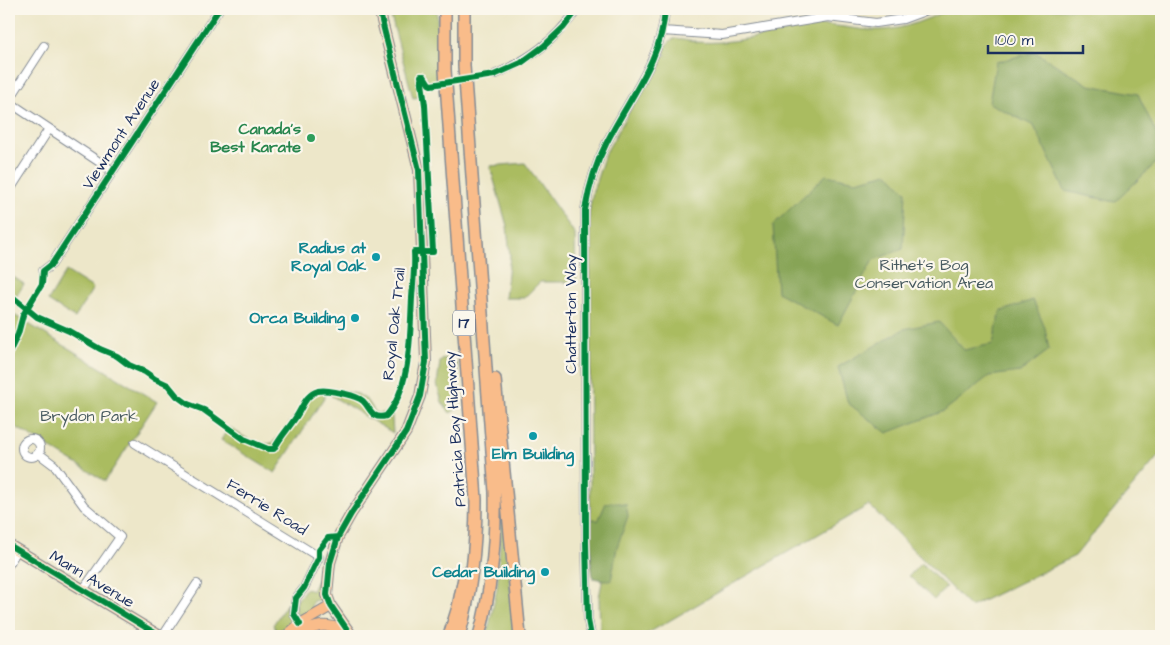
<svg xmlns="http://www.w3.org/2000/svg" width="1170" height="645" font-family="'Architects Daughter',sans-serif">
  <rect width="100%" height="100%" fill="#fbf7ec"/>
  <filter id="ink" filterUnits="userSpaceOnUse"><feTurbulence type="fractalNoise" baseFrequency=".02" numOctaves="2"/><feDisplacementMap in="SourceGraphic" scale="10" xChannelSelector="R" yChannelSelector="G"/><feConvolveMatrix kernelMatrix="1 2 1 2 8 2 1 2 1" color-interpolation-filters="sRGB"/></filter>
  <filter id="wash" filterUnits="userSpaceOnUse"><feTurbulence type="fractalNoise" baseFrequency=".0096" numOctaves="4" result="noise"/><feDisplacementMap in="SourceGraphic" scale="20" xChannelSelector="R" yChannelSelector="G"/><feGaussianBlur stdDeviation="1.12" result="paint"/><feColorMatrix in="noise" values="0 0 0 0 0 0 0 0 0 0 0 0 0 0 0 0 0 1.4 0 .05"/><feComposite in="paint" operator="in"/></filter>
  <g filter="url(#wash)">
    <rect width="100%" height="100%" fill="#ede7c9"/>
    <path fill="#aabc60" stroke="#62765f" d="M389,9H437L439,82H429L424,74H418L417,76L420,95L419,97L413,98Z
      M952,9H1161V453L1075,556L970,607L869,505L643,636H600L599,597L608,553L594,519L590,520L589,212L593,191L605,154L662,55L665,56L666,54L663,52C671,33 678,39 696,41V42C736,45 774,32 814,26C836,23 856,31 878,30C906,30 927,18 952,9Z
      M525,163L575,234L576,282H540L524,298H505L510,256L507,226L490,166Z
      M66,271L93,288L75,318L48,301Z
      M9,274L24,284L9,308Z
      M9,312L157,402L105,481L9,423Z
      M450,358L457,363L458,375L455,380C461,387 462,399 460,407L450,413L442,402L437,384L440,362L443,359Z
      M324,388L358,394L368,401L375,412L379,414L386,412L391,404L393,433L327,393L275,473L221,440L229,427C241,435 257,447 272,443C281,436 288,425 295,416C304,402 304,392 324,388Z
      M502,517L504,518L515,636H487L497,588Z
      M921,563L946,587L934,600L909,576Z
      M317,580L318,600L313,601L311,607L314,610L302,618L296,614V602L306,588L312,591Z
      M287,603V611L292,624L285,631H277L273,625Z"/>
    <path fill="#87a456" stroke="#516a5a" d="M1035,52L1089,85L1138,94L1161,144V158L1115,202L1065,191L1034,126L989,103L996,62Z
      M888,173L906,192L903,249L873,260L838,325L777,292L773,225L826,175L856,181Z
      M1033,300L1045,328L1049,350L1020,372L989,376L944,411L887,433L848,403L838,367L904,329L939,322L964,350L993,344L1000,312Z
      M611,502L626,504L628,516L617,547L611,581L593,578L591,561L590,520L595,519L598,521L606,503Z"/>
  </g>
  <g filter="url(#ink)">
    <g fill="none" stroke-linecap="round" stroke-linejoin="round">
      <g stroke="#848b94" stroke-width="10">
        <path id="minor" d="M662,31L722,35L828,17L876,23L903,19L930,9
          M494,75C532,58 553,42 578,9
          M9,100L44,46
          M9,102L113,171
          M9,191L49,129
          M43,271L52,264L219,9
          M22 448a9 9 0 1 1 18 0a9 9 0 1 1-18 0Z
          M135,443L319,557L304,588L296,598L294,614L300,624
          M38,453L54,465L84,506L120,537L83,590
          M9,564L17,550
          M163,636L197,584
          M591,636L588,620L586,542L585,210C589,187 595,165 606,144C627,101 663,59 665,9"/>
      </g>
      <g stroke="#848b94" stroke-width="12">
        <path id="major" d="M9,545L160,636
          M286,636L300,624L331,606
          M292,636C318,627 318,621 347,631
          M352,636L331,606L327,595L330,563L338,537L351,514L406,432L420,396L426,362L419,170L379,9"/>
      </g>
      <g stroke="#848b94" stroke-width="14">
        <path id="highway" d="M445,9V70L476,499C476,546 472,591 459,636
          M464,9V66L495,492C496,541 492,588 479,636
          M495,379L520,636
          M449,636L458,607L465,573"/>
      </g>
      <use href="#minor" stroke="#fff" stroke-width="8"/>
      <use href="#major" stroke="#f9bc8a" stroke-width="10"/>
      <use href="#highway" stroke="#f9bc8a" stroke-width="11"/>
      <g stroke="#fbf7ec" stroke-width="9">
        <path id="cycleway" d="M9,294L37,317L69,331L100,349L117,356L129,365L145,372L155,379L168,385L177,396L188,404L204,410L244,439L268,449H274C280,437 289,428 296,417C303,407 305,395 318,391C326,389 334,392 341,393C349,395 357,396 363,401C371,409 372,420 386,416C411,389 410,333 412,298C413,283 415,268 414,252H433L425,105L421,76H424L429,84L431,85L494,75L521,63L544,46L564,27L578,9
          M9,353L18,334L23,315L42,284L43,271L52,264L219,9
          M9,545L160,636
          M300,624L294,614L296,598L304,588L319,557V550L328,538L338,537
          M348,631L331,606L327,595L330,563L338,537L351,514L406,432L420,396L426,362L419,170L379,9
          M591,636L588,620L586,542L585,210C589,187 595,165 606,144C627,101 663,59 665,9"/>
      </g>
      <use href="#cycleway" stroke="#00873e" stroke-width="6"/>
    </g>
  </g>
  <circle fill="#2e9e5b" stroke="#fbf7ec" stroke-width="2" cx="311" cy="138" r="5"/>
  <g fill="#0f9aa8" stroke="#fbf7ec" stroke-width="2">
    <circle cx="376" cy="257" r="5"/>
    <circle cx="355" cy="318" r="5"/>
    <circle cx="533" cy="436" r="5"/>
    <circle cx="545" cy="572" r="5"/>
  </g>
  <g text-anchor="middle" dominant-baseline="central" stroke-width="4.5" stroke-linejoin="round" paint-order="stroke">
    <rect fill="#fbf7ec" stroke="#5e6b89" stroke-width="1" x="453" y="310.5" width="22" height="25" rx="4"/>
    <g font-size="15" font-weight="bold" fill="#1b2f5e">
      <text x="464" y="323">17</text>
    </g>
    <g font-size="16" font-weight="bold" fill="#27864d" stroke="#fbf7ec" text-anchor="end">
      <text x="301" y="129">Canada's<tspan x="301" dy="18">Best Karate</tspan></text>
    </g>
    <g font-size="16" fill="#1b2f5e" stroke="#fbf7ec">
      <text transform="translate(121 134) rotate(-57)">Viewmont Avenue</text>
      <text transform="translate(571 314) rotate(-90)">Chatterton Way</text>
      <text transform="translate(394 324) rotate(-84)">Royal Oak Trail</text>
      <text transform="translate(455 429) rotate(-94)">Patricia Bay Highway</text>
      <text transform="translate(267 507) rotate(32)">Ferrie Road</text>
      <text transform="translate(92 579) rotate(31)">Mann Avenue</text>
    </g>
    <g font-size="16" font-weight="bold" fill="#0d838f" stroke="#fbf7ec" text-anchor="end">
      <text x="366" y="248">Radius at<tspan x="366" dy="18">Royal Oak</tspan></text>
      <text x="345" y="318">Orca Building</text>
      <text x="533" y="454" text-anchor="middle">Elm Building</text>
      <text x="535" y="572">Cedar Building</text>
    </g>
    <g font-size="16" fill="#46595f" stroke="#fbf7ec">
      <text x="924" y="265">Rithet's Bog<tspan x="924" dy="18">Conservation Area</tspan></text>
      <text x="89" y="416">Brydon Park</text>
    </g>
  </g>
  <rect width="1170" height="645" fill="none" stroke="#fbf7ec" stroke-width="30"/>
  <path d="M988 45v8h95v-8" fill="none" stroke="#1b2f5e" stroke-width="2.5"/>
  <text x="995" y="45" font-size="15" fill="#1b2f5e" stroke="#fbf7ec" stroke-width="4" paint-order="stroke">100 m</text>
</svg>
